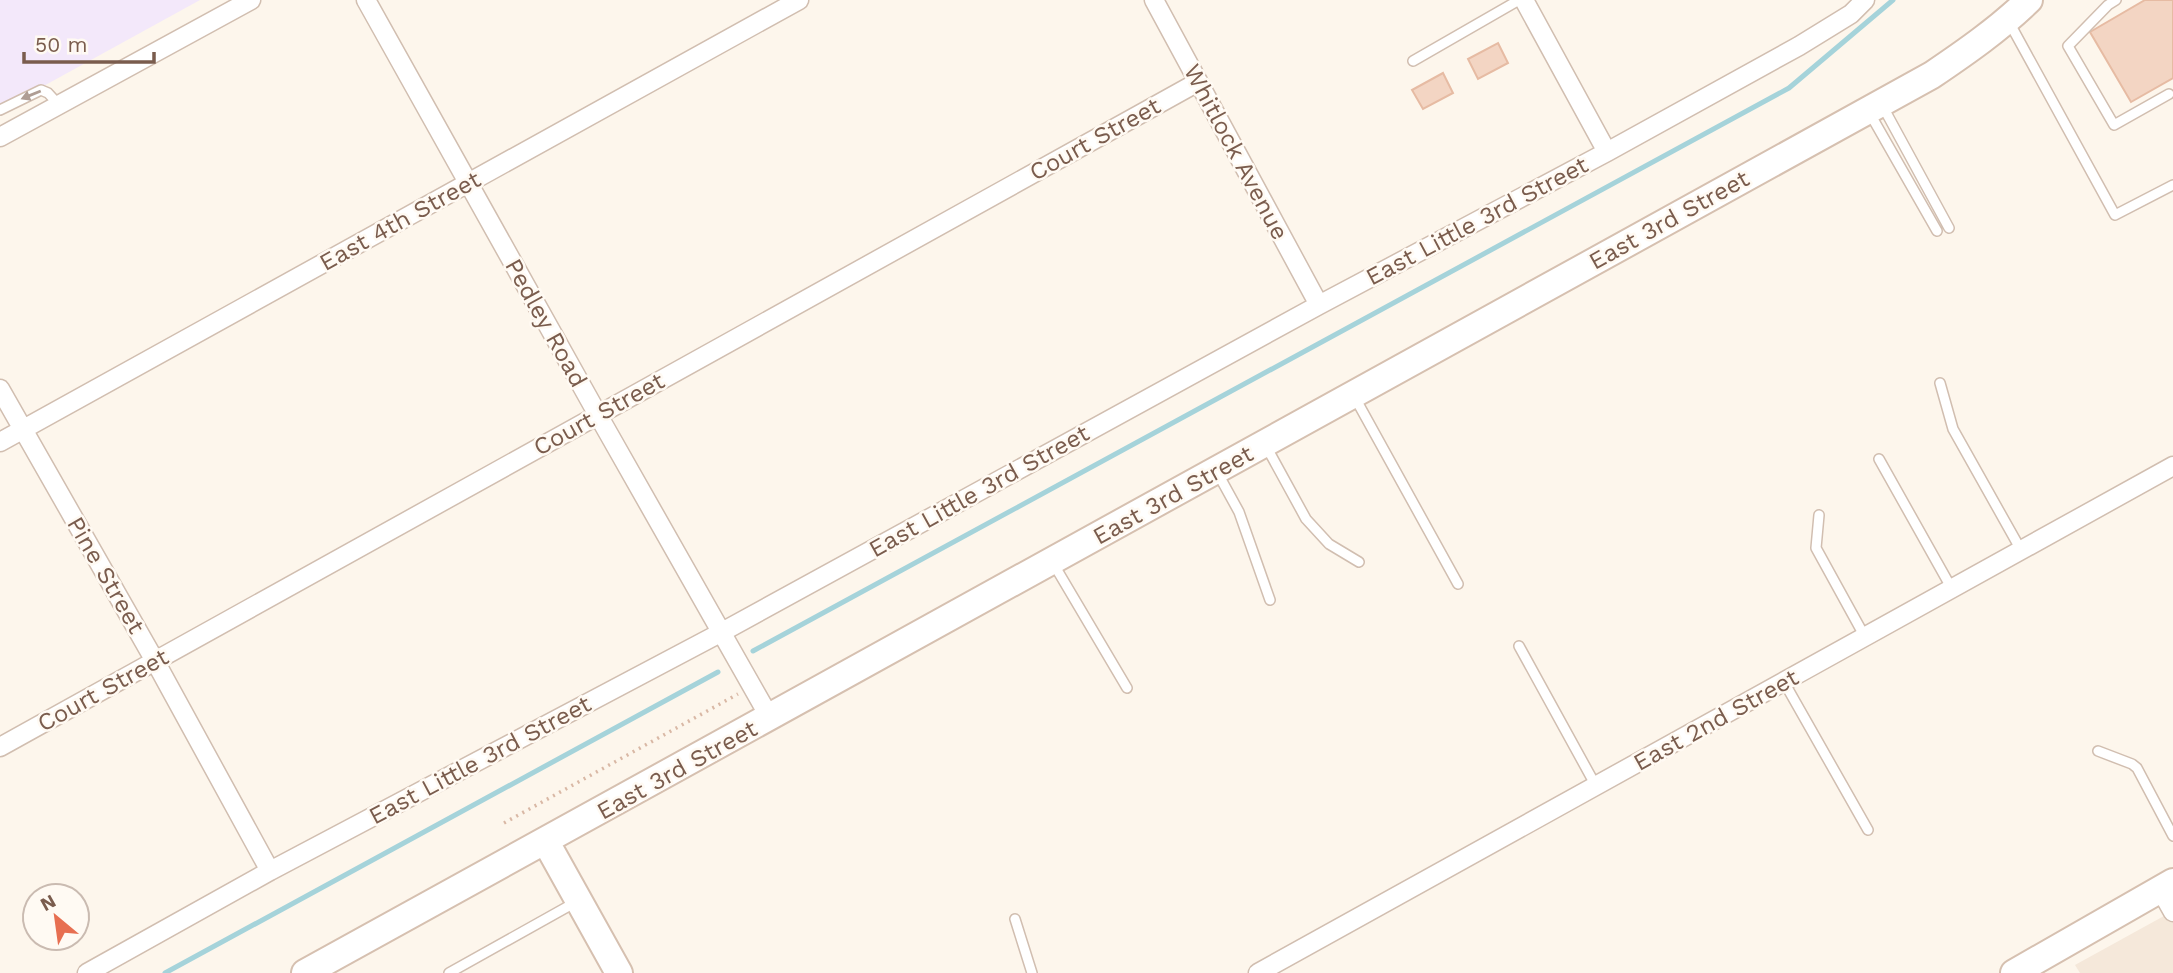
<svg xmlns="http://www.w3.org/2000/svg" width="2173" height="973" font-family="'Work Sans',sans-serif">
  <rect width="100%" height="100%" fill="#fdf6ec"/>
  <path fill="#f5e8da" d="M2173,911V973H2080L2075,965Z"/>
  <path fill="#f3e8fa" d="M0,0H200L0,110Z"/>
  <g fill="none" stroke-linecap="round" stroke-linejoin="round">
    <path stroke="#a5d3da" stroke-width="5" d="M753,651L1789,88L1893,0
      M165,973L718,672"/>
  </g>
  <path fill="#f3d5c3" stroke="#e6bba3" stroke-width="2" d="M2145,0H2173V78L2131,102L2090,32Z
    M1498,43L1508,63L1478,79L1468,59Z
    M1443,73L1453,93L1423,109L1412,90Z"/>
  <g fill="none" stroke-linecap="round" stroke-linejoin="round">
    <g stroke="#d1beb0" stroke-width="12">
      <path id="lane" d="M2116,0L2108,5L2068,46L2114,125L2169,94
        M2009,22L2115,215L2173,185
        M1413,61L1519,0
        M1882,105L1949,228
        M0,110L41,90L48,93L59,105
        M1869,112L1937,231
        M1940,383L1953,429L2021,550
        M1354,396L1458,584
        M1266,446L1306,519L1329,544L1359,562
        M1879,459L1952,589
        M1217,472L1239,512L1270,600
        M1819,515L1816,548L1865,637
        M1053,563L1127,688
        M1519,646L1596,786
        M1784,682L1868,830
        M2098,751L2132,764L2137,768L2173,836
        M1015,919L1032,973
        M449,973L576,902"/>
    </g>
    <g stroke="#d1beb0" stroke-width="21">
      <path id="street" d="M366,0L598,415L770,718
        M1154,0L1319,305
        M1524,0L1607,152
        M0,137L251,0
        M0,389L155,661L270,871
        M0,442L799,0
        M0,747L1198,82
        M2160,889L2173,912
        M87,973L270,871L722,632L1319,305L1607,152L1799,46L1851,14L1865,0
        M1258,973L2173,466"/>
    </g>
    <g stroke="#d6c0b0" stroke-width="30">
      <path id="secondary" d="M546,842L619,973
        M305,973L1932,75C1966,52 1999,29 2029,0
        M2014,973L2173,882"/>
    </g>
    <path stroke="#d9b8a5" stroke-width="3.5" stroke-dasharray="2 5" stroke-linecap="butt" d="M504,823L738,694"/>
    <use href="#lane" stroke="#fff" stroke-width="9"/>
    <use href="#street" stroke="#fff" stroke-width="18"/>
    <use href="#secondary" stroke="#fff" stroke-width="26"/>
  </g>
  <defs><path id="oneway-solid" d="M-6-.8H1V-3.2L6.5 0L1 3.2V.8H-6Z" transform="scale(1.75)"/></defs>
  <use fill="#af9d94" href="#oneway-solid" transform="translate(31 95) rotate(158)"/>
  <g text-anchor="middle" dominant-baseline="central" stroke-width="5" stroke-linejoin="round" paint-order="stroke">
    <g font-size="24" fill="#7a5c4d" stroke="#fffaf3">
      <text transform="translate(1095 139) rotate(-29)">Court Street</text>
      <text transform="translate(1236 152) rotate(62)">Whitlock Avenue</text>
      <text transform="translate(1669 220) rotate(-29)">East 3rd Street</text>
      <text transform="translate(400 221) rotate(-29)">East 4th Street</text>
      <text transform="translate(1477 221) rotate(-28)">East Little 3rd Street</text>
      <text transform="translate(546 323) rotate(61)">Pedley Road</text>
      <text transform="translate(599 414) rotate(-29)">Court Street</text>
      <text transform="translate(979 491) rotate(-29)">East Little 3rd Street</text>
      <text transform="translate(1173 495) rotate(-29)">East 3rd Street</text>
      <text transform="translate(106 575) rotate(60)">Pine Street</text>
      <text transform="translate(103 690) rotate(-29)">Court Street</text>
      <text transform="translate(1716 720) rotate(-29)">East 2nd Street</text>
      <text transform="translate(480 760) rotate(-28)">East Little 3rd Street</text>
      <text transform="translate(677 770) rotate(-29)">East 3rd Street</text>
    </g>
  </g>
  <g transform="translate(56 917) rotate(331)"><circle r="33" fill="#fffaf3" stroke="#cabbb1" stroke-width="2"/>
  <path d="M0-5L12 26L0 18L-12 26Z" fill="#e76f51"/>
  <text y="-10" font-size="19" font-weight="bold" text-anchor="middle" fill="#7a5c4d">N</text>
  </g>
  <path d="M24 52v10h130v-10" fill="none" stroke="#7a5c4d" stroke-width="3.5"/>
  <text x="35" y="52" font-size="21" fill="#7a5c4d" stroke="#fffaf3" stroke-width="5" paint-order="stroke">50 m</text>
</svg>
